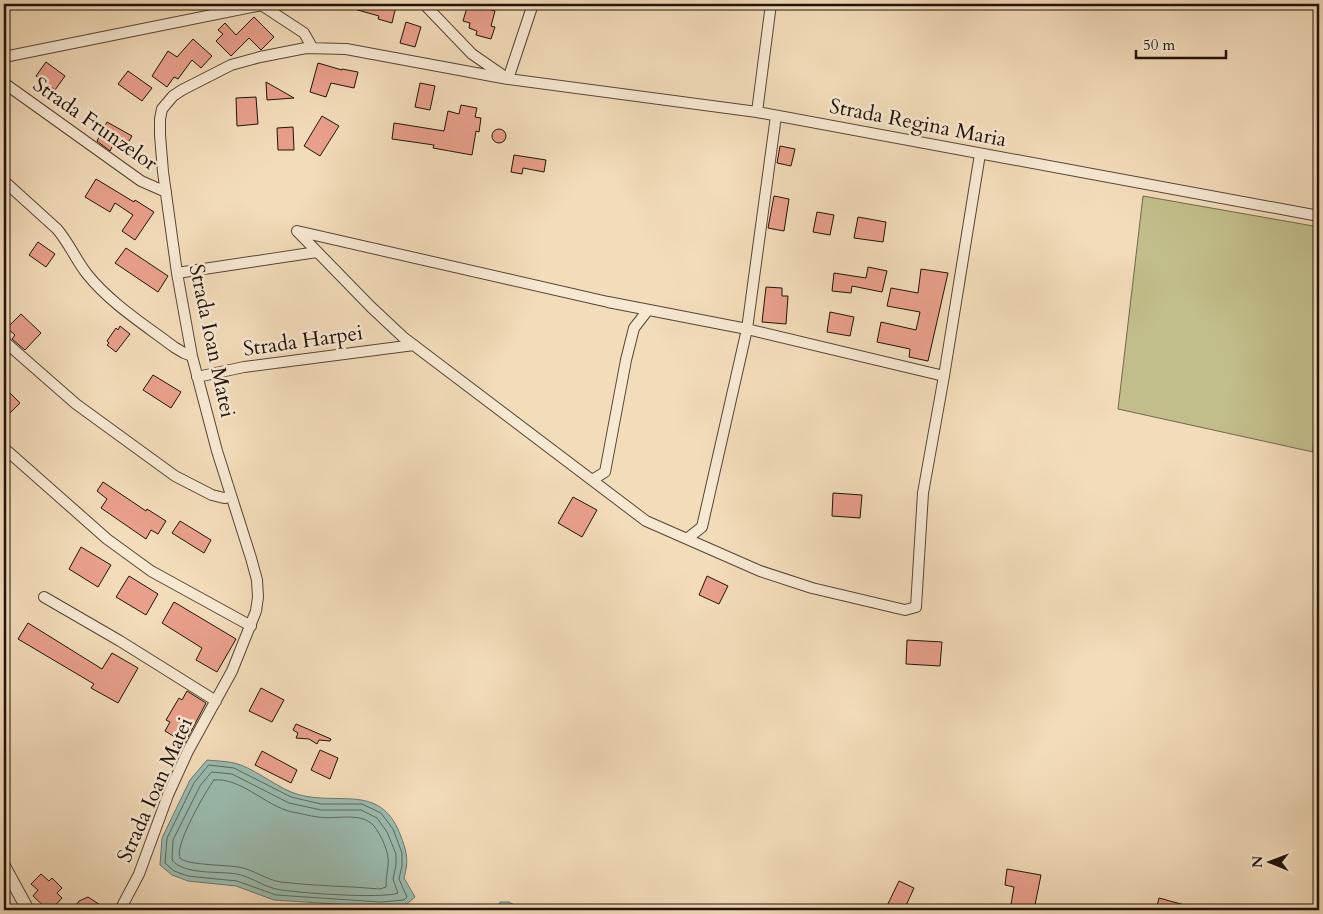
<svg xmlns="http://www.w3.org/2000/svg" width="1323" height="914" font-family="Cardo,serif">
  <rect width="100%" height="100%" fill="#f3dcba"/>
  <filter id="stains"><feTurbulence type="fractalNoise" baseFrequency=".004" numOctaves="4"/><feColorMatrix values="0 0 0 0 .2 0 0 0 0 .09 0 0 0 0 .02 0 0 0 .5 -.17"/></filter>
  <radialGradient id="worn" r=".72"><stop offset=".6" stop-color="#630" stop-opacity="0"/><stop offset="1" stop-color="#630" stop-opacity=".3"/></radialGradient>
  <path fill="#c2be8b" stroke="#71684a" d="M1143,196L1319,227V320L1313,452L1118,409Z"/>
  <path fill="#9bbcb0" stroke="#6a786d" d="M207,760C216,761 225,761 234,763C250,766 274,785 291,792C334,809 379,780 400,834C407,852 409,860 404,878L415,897L407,904L381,907L274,900L236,886L188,881L172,875L160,865L162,838L190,780Z
    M500,902H509L524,910H496Z"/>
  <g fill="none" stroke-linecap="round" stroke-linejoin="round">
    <path stroke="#5e685c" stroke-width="1" d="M209,765L234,768L291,797L321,804H362L381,813L393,829L402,853V866L399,879L407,897L404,900L381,902L276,895L237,881L188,876L174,871L165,863L167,838L194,783Z
      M212,772L232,774L289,803L321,810H361L377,818L387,832L396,854V865L393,879L398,893C384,899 294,893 276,889C263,886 251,877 237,874C218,871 184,875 172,860L173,840L200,786Z
      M214,780C240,777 266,806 292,812C300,813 309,816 318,817C335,820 361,811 374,826C381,835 390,853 388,865C387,874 386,878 386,887L380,889C347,886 314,886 281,882C266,880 253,869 238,867C226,865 189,865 181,859C171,850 207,789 214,780Z"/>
  </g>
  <path fill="#e9a08b" stroke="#201309" d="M347,4H387L396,6L392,23L378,19L379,16L347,7Z
    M468,4H486L485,8L495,11L491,26L495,27L491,39L476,35L477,31L469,28L470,23L463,21Z
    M254,17L274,37L261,50L249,38L231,56L216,41L223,34L218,30L225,23L236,35Z
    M406,22L421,27L415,47L400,43Z
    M193,39L212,56L201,68L192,60L178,79L174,77L167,87L152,76L168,51L177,57Z
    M46,62L65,76L55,90L36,76Z
    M318,63L342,70V69L358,72L354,88L331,83L326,97L310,92Z
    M128,71L152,88L142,101L118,84Z
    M266,82L294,98L267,100Z
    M420,83L435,86L430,110L415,107Z
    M256,97L258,124L237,126L236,98Z
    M461,105L477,108L475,117L481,118L479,132L476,131L472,155L433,148L434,145L392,139L394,123L444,131L448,111L459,114Z
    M322,116L339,126L320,156L304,146Z
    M107,122L132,136L123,151L113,145L110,151L97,141Z
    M293,127L294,150H278L277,128Z
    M492 136a7 7 0 1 1 14 0a7 7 0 1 1-14 0Z
    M780,146L795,149L791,166L777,163Z
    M514,155L546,160L544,172L523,168L522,174L511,172Z
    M96,179L134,202L135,200L154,212L135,240L122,231L133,215L115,203L110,212L85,197Z
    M774,196L789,199L784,231L768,228Z
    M817,212L834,215L830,235L813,232Z
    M858,217L886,222L883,242L854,238Z
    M38,242L55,254L46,267L29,255Z
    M126,248L168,276L158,292L115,263Z
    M868,267L887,271L882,292L852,286L851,293L832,291L834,273L866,278Z
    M921,269L948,273L928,361L909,357L910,349L877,342L881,322L916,330L920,312L887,306L891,288L918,293Z
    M766,287L782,288V296H788L786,324L762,322Z
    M830,312L854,317L850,336L827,332Z
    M21,314L41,333L25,350L12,339L15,335L7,328Z
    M120,326L130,334L116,352L107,345L109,343L107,341L116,328L118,330Z
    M153,375L181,392L171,408L143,390Z
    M4,387L20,403L4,419Z
    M103,482L146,511L147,509L166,521L158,534L151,530L146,539L101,508L107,499L97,491Z
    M833,493L862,495L860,518L832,516Z
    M573,497L597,510L582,537L558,523Z
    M180,521L211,540L204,553L172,533Z
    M81,547L111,565L98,587L69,569Z
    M129,576L158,594L146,615L116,597Z
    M707,576L728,586L719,604L699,595Z
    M174,602L236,639L217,672L196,660L202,648L162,623Z
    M28,623L102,669L112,653L138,668L118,703L91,688L94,684L18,639Z
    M907,640L942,642L940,666L906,664Z
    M261,688L284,700L272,722L249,711Z
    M187,691L206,703L185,743L165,731L170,722L166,720L179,698L182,700Z
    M296,724L331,739L330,741L319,740L317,744L309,739L296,738L298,733L293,730Z
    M320,750L338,758L330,779L311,770Z
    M262,751L297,770L291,783L255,765Z
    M1007,869L1041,875L1034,910H1010L1014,887L1005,885Z
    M41,874L49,881L52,878L62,888L57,893L62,898L51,910H48L33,896L38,890L31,884Z
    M899,881L914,888L904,910H885Z
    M88,897L108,910H73L79,901Z
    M1159,898L1192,907V910H1156Z"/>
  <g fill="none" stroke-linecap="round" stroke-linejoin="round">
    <g stroke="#554535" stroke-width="12">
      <path id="minor" d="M260,4L304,33L312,47
        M424,4L472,54L508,79L757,112L1319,216
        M4,57L262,5
        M4,83L141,181L166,192
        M757,112L771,4
        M4,181L57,229C69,243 76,260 87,274C110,303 145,325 174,347L184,353L192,356
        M177,273L317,252
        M4,341L76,404L175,476L212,495L224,498L230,497
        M944,376L747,329L608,302L297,231L371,307L403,337L646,521L760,571L812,588L905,610L916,607L923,493L944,376L980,154
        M197,377L244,367L414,345
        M4,448L107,539L151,571L251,626
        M592,480L605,472L626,360L634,328L648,310
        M688,538L702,527L747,329L776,116
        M44,597L120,641L216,701
        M120,910L139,874L168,795L188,751L232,671L256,611L258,597L257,580L251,558L217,451L192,356L177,273L163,172L160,135V119L162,109L173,96L182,90L231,65L260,57L306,48L346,49L508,79L533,4"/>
    </g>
    <g stroke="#554535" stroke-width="14">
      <path id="tertiary" d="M4,866L28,910"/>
    </g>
    <use href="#minor" stroke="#f7e8d2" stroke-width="10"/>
    <use href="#tertiary" stroke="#f7e8d2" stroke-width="12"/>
  </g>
  <g text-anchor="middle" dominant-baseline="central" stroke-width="5" stroke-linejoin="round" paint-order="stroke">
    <g font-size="21" fill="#201309" stroke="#f7e8d2">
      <text transform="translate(918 123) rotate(11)">Strada Regina Maria</text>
      <text transform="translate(95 124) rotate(35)">Strada Frunzelor</text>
      <text transform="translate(212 341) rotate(78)">Strada Ioan Matei</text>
      <text transform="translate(303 341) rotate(-8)">Strada Harpei</text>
      <text transform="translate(155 790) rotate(-66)">Strada Ioan Matei</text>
    </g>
  </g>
  <rect width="1323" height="914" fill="none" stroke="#f3dcba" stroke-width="20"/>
  <rect x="5" y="5" width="1313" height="904" fill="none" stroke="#201309" stroke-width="2.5"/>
  <rect x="10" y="10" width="1303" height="894" fill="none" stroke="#201309"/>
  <g transform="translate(1270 862) rotate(271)" stroke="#f7e8d2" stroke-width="4" paint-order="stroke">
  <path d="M0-4L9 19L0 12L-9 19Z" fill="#201309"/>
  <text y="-8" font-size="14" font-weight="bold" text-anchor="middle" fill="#201309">N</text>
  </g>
  <path d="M1136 50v8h90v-8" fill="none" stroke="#201309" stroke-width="2.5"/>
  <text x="1143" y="50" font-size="15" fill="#201309" stroke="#f7e8d2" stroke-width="4" paint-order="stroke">50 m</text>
  <rect width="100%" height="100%" filter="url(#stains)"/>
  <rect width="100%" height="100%" fill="url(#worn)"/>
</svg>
